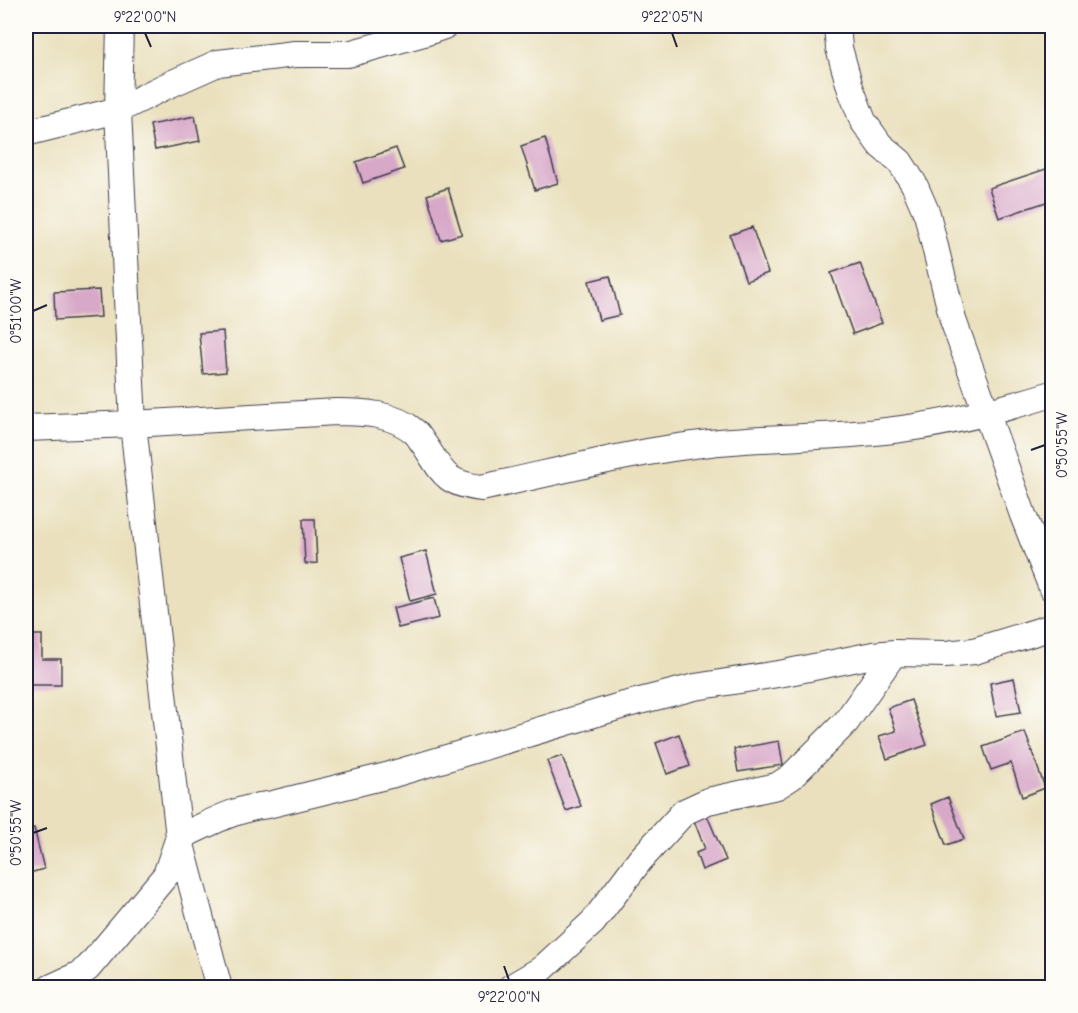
<svg xmlns="http://www.w3.org/2000/svg" width="1078" height="1013" font-family="'Comic Neue',sans-serif">
  <rect width="100%" height="100%" fill="#fdfcf7"/>
  <filter id="ink" filterUnits="userSpaceOnUse"><feTurbulence type="fractalNoise" baseFrequency=".0167" numOctaves="2"/><feDisplacementMap in="SourceGraphic" scale="12" xChannelSelector="R" yChannelSelector="G"/><feConvolveMatrix kernelMatrix="1 2 1 2 8 2 1 2 1" color-interpolation-filters="sRGB"/></filter>
  <filter id="wash" filterUnits="userSpaceOnUse"><feTurbulence type="fractalNoise" baseFrequency=".008" numOctaves="4" result="noise"/><feDisplacementMap in="SourceGraphic" scale="24" xChannelSelector="R" yChannelSelector="G"/><feGaussianBlur stdDeviation="1.35" result="paint"/><feColorMatrix in="noise" values="0 0 0 0 0 0 0 0 0 0 0 0 0 0 0 0 0 1.4 0 .05"/><feComposite in="paint" operator="in"/></filter>
  <g filter="url(#wash)">
    <rect width="100%" height="100%" fill="#eae0bd"/>
    <g id="blocks">
      <path fill="#d8a8c9" d="M195,116L200,141L155,150L150,125Z
        M545,138L558,183L535,190L521,146Z
        M396,148L404,169L363,183L356,162Z
        M1052,167V200L999,218L989,188Z
        M448,188L462,234L441,240L427,195Z
        M752,227L768,273L746,281L730,235Z
        M860,263L882,323L853,334L831,273Z
        M610,276L620,315L599,320L589,281Z
        M99,290L101,317L55,320L54,292Z
        M223,331L226,372L203,374L199,333Z
        M303,519H315L317,563L305,564Z
        M426,551L437,594L410,601L399,558Z
        M434,598L439,618L398,628L393,608Z
        M26,635H42V659H61V685H26Z
        M1014,678L1021,712L996,716L990,683Z
        M911,700L927,745L887,759L879,736L896,731L888,708Z
        M1025,732L1045,788L1022,797L1011,763L991,770L983,747Z
        M679,734L690,766L667,774L656,743Z
        M779,741L783,765L738,772L734,749Z
        M562,756L581,806L566,811L547,761Z
        M948,797L964,839L946,845L931,804Z
        M706,813L726,860L702,870L696,853L705,849L693,818Z
        M34,828L44,869L26,874V830Z"/>
    </g>
  </g>
  <g filter="url(#ink)">
    <use href="#blocks" fill-opacity="0" stroke="#403e4e" stroke-width="1.5"/>
    <g fill="none" stroke-linecap="round" stroke-linejoin="round">
      <g stroke="#403e4e" stroke-width="28">
        <path id="minor" d="M120,26L118,110L133,424L179,837L219,988
          M837,26L839,48L850,87L863,121L880,145L900,162L914,184L927,214L953,320L1023,515L1052,588
          M26,133L118,110L164,87L218,63L295,54H348L424,33L444,26
          M26,428L133,424L336,412C363,412 393,413 415,432C419,436 422,442 426,447C444,475 446,483 481,488C556,472 634,451 710,443C778,436 847,438 915,427C962,420 1007,408 1052,394
          M50,988L78,975L88,968L166,875L179,837C209,824 235,808 268,805L390,775L624,705L695,687L784,673L873,655L894,653L946,654L974,651L1052,627
          M510,988L542,969L593,922L640,860L684,812L708,801L777,786L791,777L846,722L894,653"/>
      </g>
      <use href="#minor" stroke="#fff" stroke-width="26"/>
    </g>
  </g>
  <path fill="none" stroke="#22223b" stroke-width="2" d="M145,33L151,47M672,33L677,47M33,311L47,305M1031,450L1045,445M33,833L47,828M504,966L509,980"/>
  <rect width="1078" height="1013" fill="none" stroke="#fdfcf7" stroke-width="66"/>
  <rect x="33" y="33" width="1012" height="947" fill="none" stroke="#22223b" stroke-width="2"/>
  <g font-size="15" text-anchor="middle" fill="#22223b">
    <text x="145" y="22">9°22'00"N</text>
    <text x="672" y="22">9°22'05"N</text>
    <text transform="translate(16 311) rotate(-90)" y="5">0°51'00"W</text>
    <text transform="translate(1062 445) rotate(-90)" y="5">0°50'55"W</text>
    <text transform="translate(16 833) rotate(-90)" y="5">0°50'55"W</text>
    <text x="509" y="1002">9°22'00"N</text>
  </g>
</svg>
